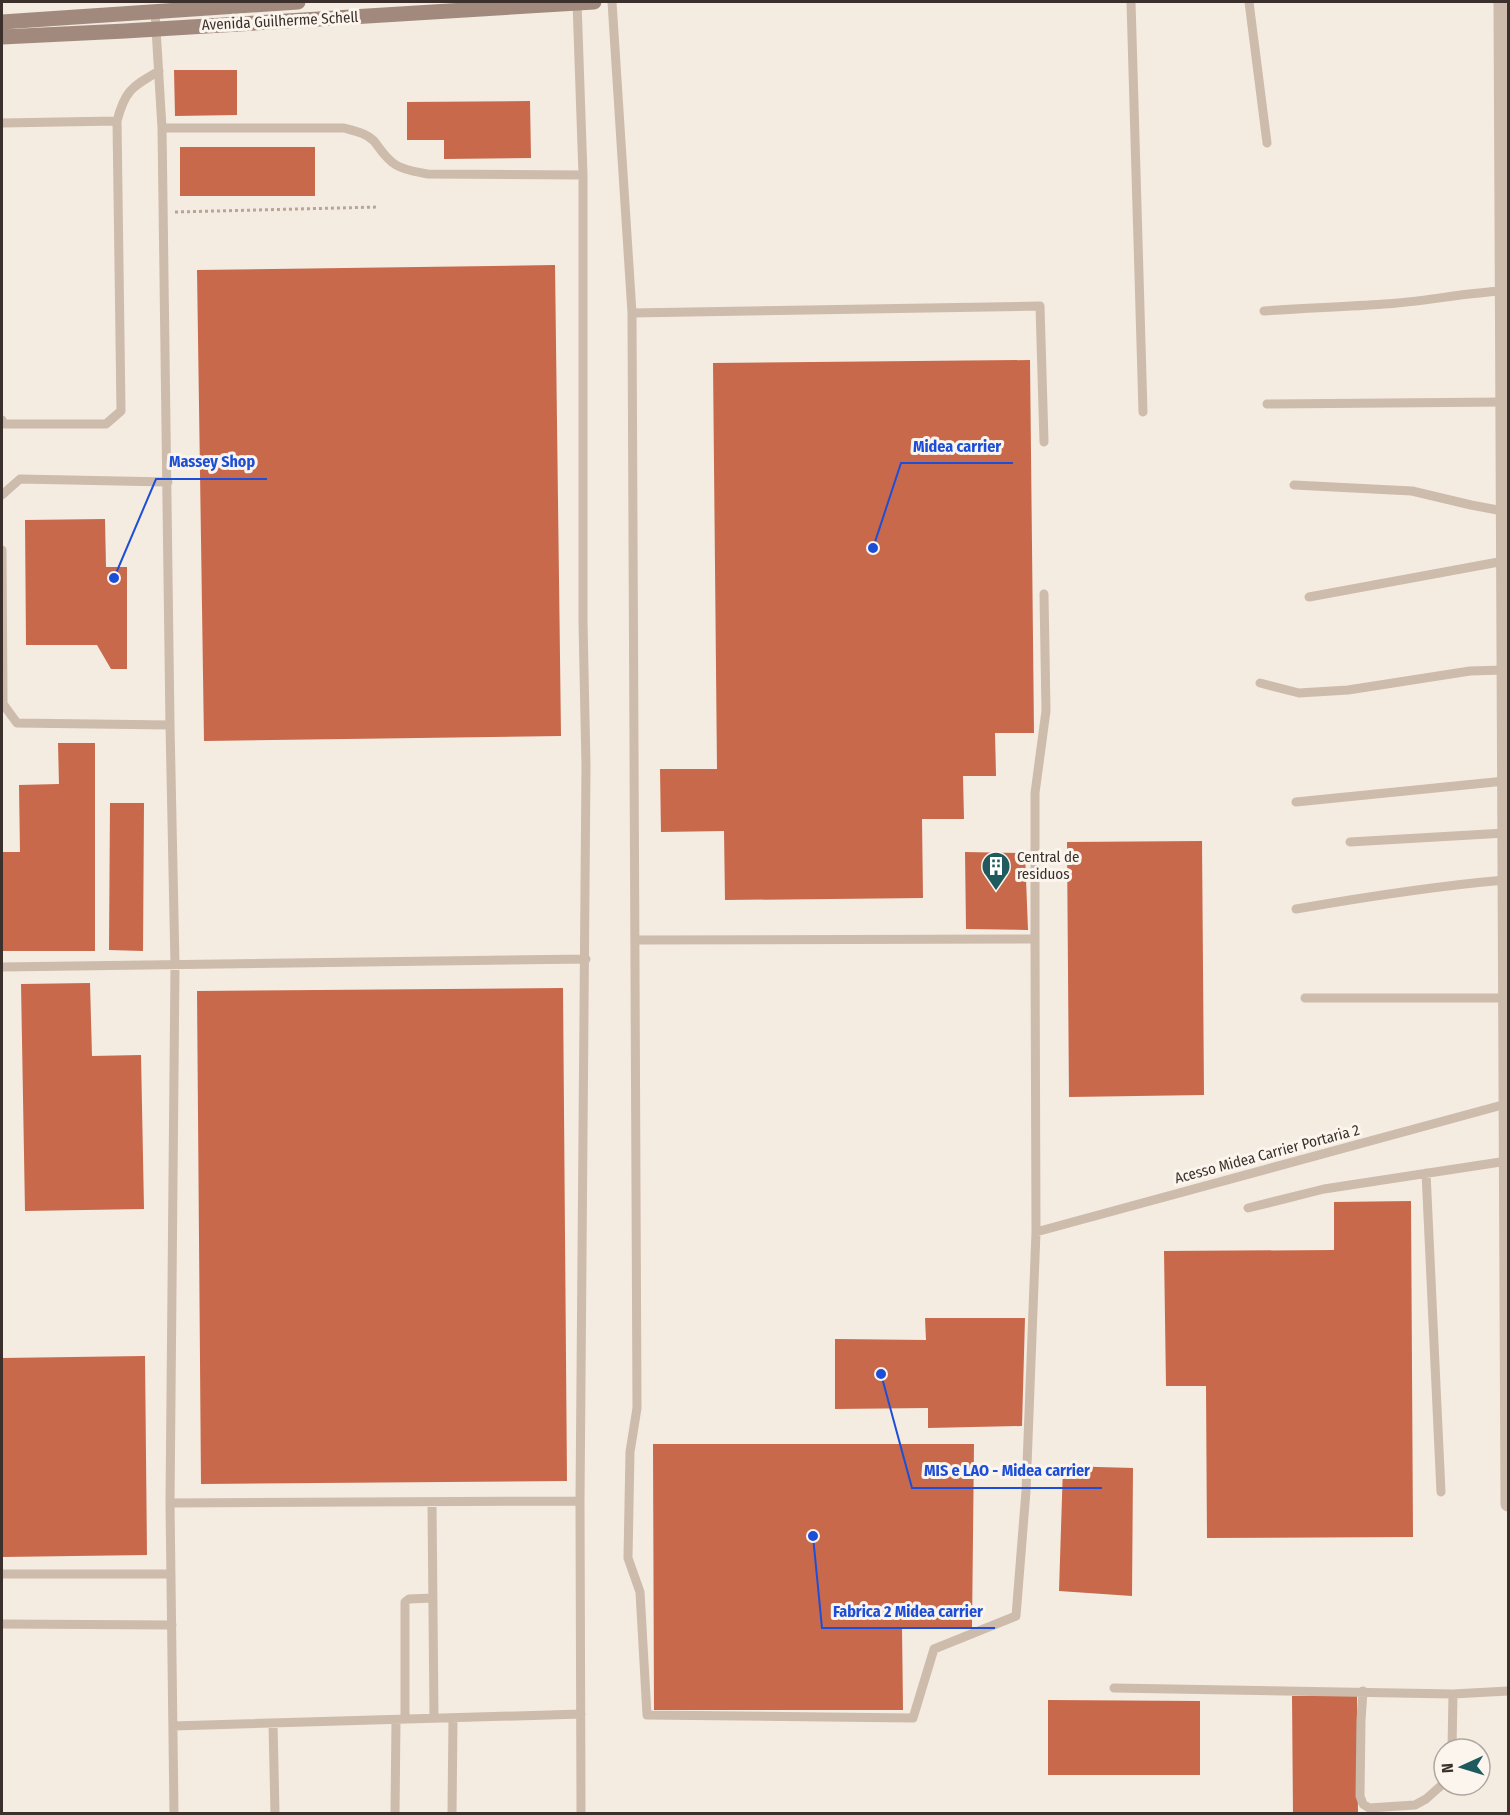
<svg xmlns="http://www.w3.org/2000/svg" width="1510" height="1815" font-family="'Fira Sans Condensed',sans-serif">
  <rect width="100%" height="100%" fill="#f4ebe1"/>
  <path fill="#c8694b" d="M174,70H237V115L175,116Z
    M530,101L531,158L444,159V140H407V102Z
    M180,147H315V196H180Z
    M555,265L561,736L204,741L197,270Z
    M1030,360L1034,733H995L996,776H963L964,819H922L923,898L725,900L724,831L661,832L660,769H717L713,363Z
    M105,519L106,567H127V669H111L97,645H26L25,520Z
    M58,743H95V951H2V852H20L19,785L59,784Z
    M110,803H144L143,951L109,950Z
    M1202,841L1204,1095L1069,1097L1067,842Z
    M965,852L1025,853L1028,930L966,929Z
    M90,983L92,1056L141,1055L144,1209L25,1211L21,984Z
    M563,988L567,1481L201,1484L197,991Z
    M1411,1201L1413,1537L1207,1538L1206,1386H1166L1164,1251L1334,1250V1202Z
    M925,1318H1025L1022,1426L928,1428V1408L835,1409V1339L926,1340Z
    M145,1356L147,1555L2,1557V1358Z
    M653,1444H974L972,1627H902L903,1710H654Z
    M1063,1466L1133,1468L1132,1596L1059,1591Z
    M1292,1696H1357L1358,1814H1293Z
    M1048,1700L1200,1701V1775H1048Z"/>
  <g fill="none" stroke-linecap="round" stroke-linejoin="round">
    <path stroke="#b9a596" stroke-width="3" stroke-dasharray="3 3" stroke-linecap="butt" d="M175,212L379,207"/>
    <path stroke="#cdbbac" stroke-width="9" d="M577,2L583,175V622L586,766L580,1501L581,1814
      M612,2L632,313L637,1408L630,1452L628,1558L640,1592L647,1715L913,1718L934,1649L1016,1616L1026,1491L1036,1232L1035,939L635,940
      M1131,2L1143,412
      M1249,2L1267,143
      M155,12L162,128L170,725L175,965L170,1503L174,1814
      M117,121C125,90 132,87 159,71
      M2,123L117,121L121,411L106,424H4L2,420
      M162,128H344C355,131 366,133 374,141C381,150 386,159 396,165C406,171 418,172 428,174L583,175
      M1264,311C1304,308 1344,307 1384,304C1423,302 1462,293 1502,291
      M632,313L1040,306L1044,442
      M1267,404L1503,402
      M1294,485L1412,491L1471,505L1503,511
      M2,495L20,479L168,482
      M2,550L3,704L17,723L170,725
      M1309,597L1504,561
      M1260,683L1299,693L1348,690L1470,671L1504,670
      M1296,802L1505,781
      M1350,842L1505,833
      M1296,909C1365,897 1435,886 1505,880
      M1035,939V793L1046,711L1044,594
      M2,967L586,959
      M1305,998H1506
      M1426,1173L1441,1492
      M1248,1208L1324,1189L1507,1161
      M1036,1232L1506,1104
      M432,1502L434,1718
      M170,1503L580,1501
      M2,1574H171
      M2,1624L172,1625
      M1114,1688L1453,1694L1508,1691
      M1363,1691L1361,1720L1360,1796L1363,1804L1369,1808L1415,1805L1426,1799L1444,1783
      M405,1719V1602L409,1599L433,1598
      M273,1723L275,1814
      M173,1726L581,1714
      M1452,1749L1453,1694
      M395,1814L396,1720
      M452,1814L453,1718"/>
    <path stroke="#cdbbac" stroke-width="15" d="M1501,2L1508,1504"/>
    <path stroke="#a18a7d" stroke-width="15" d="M2,22L298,2
      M2,37L125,31L594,2"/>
  </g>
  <defs>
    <g id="building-pin" transform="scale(1.5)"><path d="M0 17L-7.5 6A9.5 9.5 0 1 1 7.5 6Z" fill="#1f5a5e" stroke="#fbf5ee"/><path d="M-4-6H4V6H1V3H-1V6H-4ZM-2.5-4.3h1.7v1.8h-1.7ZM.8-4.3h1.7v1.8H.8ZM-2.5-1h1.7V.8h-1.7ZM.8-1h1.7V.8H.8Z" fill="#fff"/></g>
  </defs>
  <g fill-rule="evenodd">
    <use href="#building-pin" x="996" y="866"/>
  </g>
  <g text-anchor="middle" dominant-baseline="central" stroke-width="6" stroke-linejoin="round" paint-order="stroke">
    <g font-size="15" fill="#3b302b" stroke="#fbf5ee">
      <text transform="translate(280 21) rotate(-3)">Avenida Guilherme Schell</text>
      <text transform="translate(1267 1154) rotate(-15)">Acesso Midea Carrier Portaria 2</text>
    </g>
    <g font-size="15" fill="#3b302b" stroke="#fbf5ee" text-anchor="start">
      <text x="1017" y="857">Central de<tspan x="1017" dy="17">residuos</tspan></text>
    </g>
  </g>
  <path fill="none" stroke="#1d4ed8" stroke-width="2" d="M873 548L901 463H1013M114 578L156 479H267M881 1374L912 1488H1102M813 1536L822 1628H995"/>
  <g fill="#1d4ed8" stroke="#fbf5ee" stroke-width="2">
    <circle cx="873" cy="548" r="6"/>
    <circle cx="114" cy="578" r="6"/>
    <circle cx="881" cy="1374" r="6"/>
    <circle cx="813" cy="1536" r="6"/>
  </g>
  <g font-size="16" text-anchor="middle" font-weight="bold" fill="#1d4ed8" stroke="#fbf5ee" stroke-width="6" stroke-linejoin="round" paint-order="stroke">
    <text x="957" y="452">Midea carrier</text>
    <text x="212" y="467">Massey Shop</text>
    <text x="1007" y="1476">MIS e LAO - Midea carrier</text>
    <text x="908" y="1617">Fabrica 2 Midea carrier</text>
  </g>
  <rect width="1510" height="1815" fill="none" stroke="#3b302b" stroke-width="6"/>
  <g transform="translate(1462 1767) rotate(266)"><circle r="28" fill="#fbf5ee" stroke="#aea6a0" stroke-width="1.5"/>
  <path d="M0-4.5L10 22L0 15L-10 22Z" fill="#1f5a5e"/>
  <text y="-9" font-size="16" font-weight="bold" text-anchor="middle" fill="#3b302b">N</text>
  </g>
</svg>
